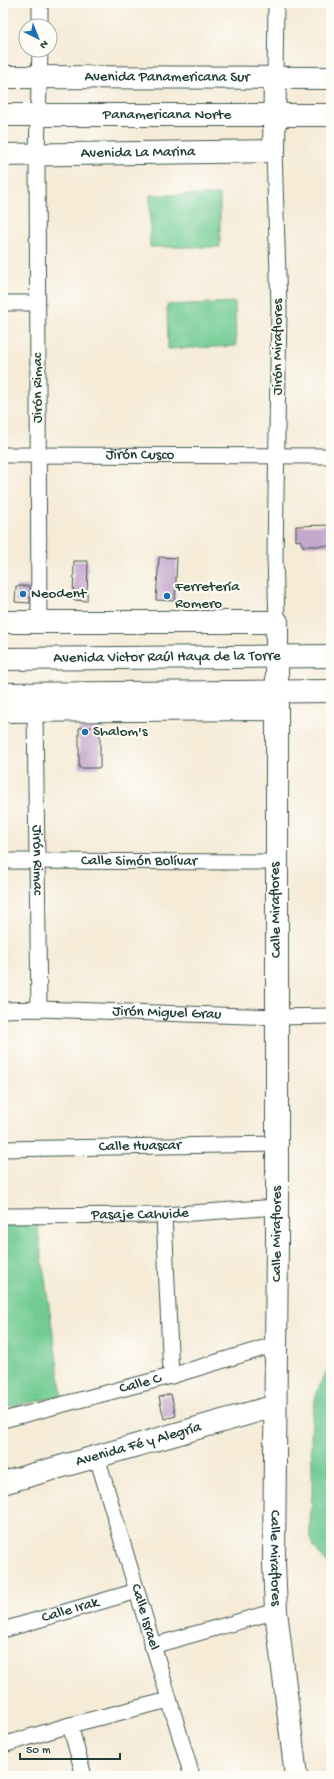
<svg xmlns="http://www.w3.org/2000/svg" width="334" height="1779" font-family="'Gochi Hand',sans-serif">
  <rect width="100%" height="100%" fill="#fdfcf7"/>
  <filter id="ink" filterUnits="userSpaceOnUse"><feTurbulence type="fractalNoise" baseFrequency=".025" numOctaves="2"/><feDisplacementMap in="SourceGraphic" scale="8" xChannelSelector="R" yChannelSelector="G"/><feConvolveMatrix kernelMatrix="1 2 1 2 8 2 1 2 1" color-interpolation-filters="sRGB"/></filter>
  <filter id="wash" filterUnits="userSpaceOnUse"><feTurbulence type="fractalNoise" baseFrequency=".012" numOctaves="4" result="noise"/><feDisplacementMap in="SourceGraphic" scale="16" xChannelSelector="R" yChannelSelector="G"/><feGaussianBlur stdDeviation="0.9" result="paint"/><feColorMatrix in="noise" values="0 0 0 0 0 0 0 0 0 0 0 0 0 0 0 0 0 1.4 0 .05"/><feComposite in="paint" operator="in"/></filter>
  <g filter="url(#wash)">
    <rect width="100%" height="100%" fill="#f5ebd7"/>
    <path fill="#71cb92" stroke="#488463" d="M150,195H220V247H150Z
      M235,302L236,346L168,349L167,305Z
      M37,1223L62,1396L3,1408V1225Z
      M331,1364V1567C324,1560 314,1549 311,1540C308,1534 312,1503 312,1495C314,1447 302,1407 331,1364Z"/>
    <g id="blocks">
      <path fill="#c4a7cc" d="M331,525V546H303L300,540L296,541V526Z
        M159,557L177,558L175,601L156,600Z
        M74,561H88L87,601L73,600Z
        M16,586H30V603L15,602Z
        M100,727V768H79V728Z
        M171,1394L176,1416L164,1419L159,1397Z"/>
    </g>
  </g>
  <g filter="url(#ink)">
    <use href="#blocks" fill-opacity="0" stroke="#3f574c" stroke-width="1"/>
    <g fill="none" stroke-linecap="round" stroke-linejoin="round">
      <g stroke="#3f574c" stroke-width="17">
        <g id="street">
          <path d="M40,26V3"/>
          <path d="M275,77L276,3"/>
          <path d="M274,151L279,307L275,557L277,622"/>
          <path d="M3,303H37"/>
          <path id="s1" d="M3,455L331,456"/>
          <path d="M39,622L37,154L40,50"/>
          <path id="s2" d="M35,711L39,1009"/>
          <path id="s3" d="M3,861L276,862"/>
          <path id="s4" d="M3,1010L39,1009L278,1017L331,1016"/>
          <path id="s5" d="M3,1149L277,1144"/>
          <path d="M164,1215L171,1376"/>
          <path id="s6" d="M3,1216L164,1215L277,1207"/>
          <path id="s7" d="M3,1420L171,1376L277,1344"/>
          <path id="s8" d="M97,1457L192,1776"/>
          <path id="s9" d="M3,1630L137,1591"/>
          <path d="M152,1646L276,1611"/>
          <path d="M70,1725L84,1776"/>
          <path d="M3,1745L70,1725L169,1700"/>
        </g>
      </g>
      <g stroke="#3f574c" stroke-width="24">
        <g id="secondary">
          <path id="s10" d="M3,77L331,78"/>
          <path id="s11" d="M3,155L274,151L275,77"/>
          <path id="s12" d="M3,622H277V1245L274,1562L276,1611L296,1776"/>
          <path d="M3,711L277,709"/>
          <path id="s13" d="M3,1483L275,1406"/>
        </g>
      </g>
      <g stroke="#3f574c" stroke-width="24">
        <g id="primary">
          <path id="s14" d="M3,659L331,656"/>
          <path d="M3,694L331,691"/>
        </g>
      </g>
      <g stroke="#3f574c" stroke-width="24">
        <g id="highway">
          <path id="s15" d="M3,115H331"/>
        </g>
      </g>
      <use href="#street" stroke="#fff" stroke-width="15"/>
      <use href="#secondary" stroke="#fff" stroke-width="22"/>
      <use href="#primary" stroke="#fff" stroke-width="22"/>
      <use href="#highway" stroke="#fff" stroke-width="22"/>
    </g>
  </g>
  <g fill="#1f6fb2" stroke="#fdfcf7" stroke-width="1.5">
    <circle cx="23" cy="594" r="4"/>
    <circle cx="167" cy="596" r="4"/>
    <circle cx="85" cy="732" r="4"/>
  </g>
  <g text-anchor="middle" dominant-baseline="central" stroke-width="4" stroke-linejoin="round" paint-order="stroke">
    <g font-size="15" fill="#1f3d34" stroke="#fdfcf7">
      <text stroke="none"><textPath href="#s10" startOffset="164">Avenida Panamericana Sur</textPath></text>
      <text stroke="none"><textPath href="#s15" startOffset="164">Panamericana Norte</textPath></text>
      <text stroke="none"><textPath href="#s11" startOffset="135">Avenida La Marina</textPath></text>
      <text transform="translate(278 347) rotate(-90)">Jirón Miraflores</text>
      <text transform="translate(38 388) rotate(-90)">Jirón Rimac</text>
      <text stroke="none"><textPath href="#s1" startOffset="137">Jirón Cusco</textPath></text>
      <text stroke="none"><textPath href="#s14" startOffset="164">Avenida Victor Raúl Haya de la Torre</textPath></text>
      <text stroke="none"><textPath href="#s2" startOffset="149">Jirón Rimac</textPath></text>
      <text stroke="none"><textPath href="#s3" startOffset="136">Calle Simón Bolívar</textPath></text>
      <text transform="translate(276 910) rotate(-91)">Calle Miraflores</text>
      <text stroke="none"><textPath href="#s4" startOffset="164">Jirón Miguel Grau</textPath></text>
      <text stroke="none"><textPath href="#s5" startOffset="137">Calle Huascar</textPath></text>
      <text stroke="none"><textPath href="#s6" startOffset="137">Pasaje Cahuide</textPath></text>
      <text transform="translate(277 1234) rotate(-90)">Calle Miraflores</text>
      <text stroke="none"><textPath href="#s7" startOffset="142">Calle C</textPath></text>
      <text stroke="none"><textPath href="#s13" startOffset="141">Avenida Fé y Alegría</textPath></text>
      <text stroke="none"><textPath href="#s12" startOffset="1210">Calle Miraflores</textPath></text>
      <text stroke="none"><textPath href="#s9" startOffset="70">Calle Irak</textPath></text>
      <text stroke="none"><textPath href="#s8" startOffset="167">Calle Israel</textPath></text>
    </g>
    <g font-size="15" fill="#1f3d34" stroke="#fdfcf7" text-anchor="start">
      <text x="175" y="587">Ferretería<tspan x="175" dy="17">Romero</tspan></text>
      <text x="31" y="594">Neodent</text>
      <text x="93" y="732">Shalom's</text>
    </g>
  </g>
  <rect width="334" height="1779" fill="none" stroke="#fdfcf7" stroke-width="16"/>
  <g transform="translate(38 38) rotate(137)"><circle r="19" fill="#fdfcf7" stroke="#a4b0a9"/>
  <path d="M0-3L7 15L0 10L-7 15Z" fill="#1f6fb2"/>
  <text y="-6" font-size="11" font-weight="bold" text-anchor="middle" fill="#1f3d34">N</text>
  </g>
  <path d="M20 1753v6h100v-6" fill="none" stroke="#1f3d34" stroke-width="2"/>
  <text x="26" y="1753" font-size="12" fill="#1f3d34" stroke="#fdfcf7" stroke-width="3" paint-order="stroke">50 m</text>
</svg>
